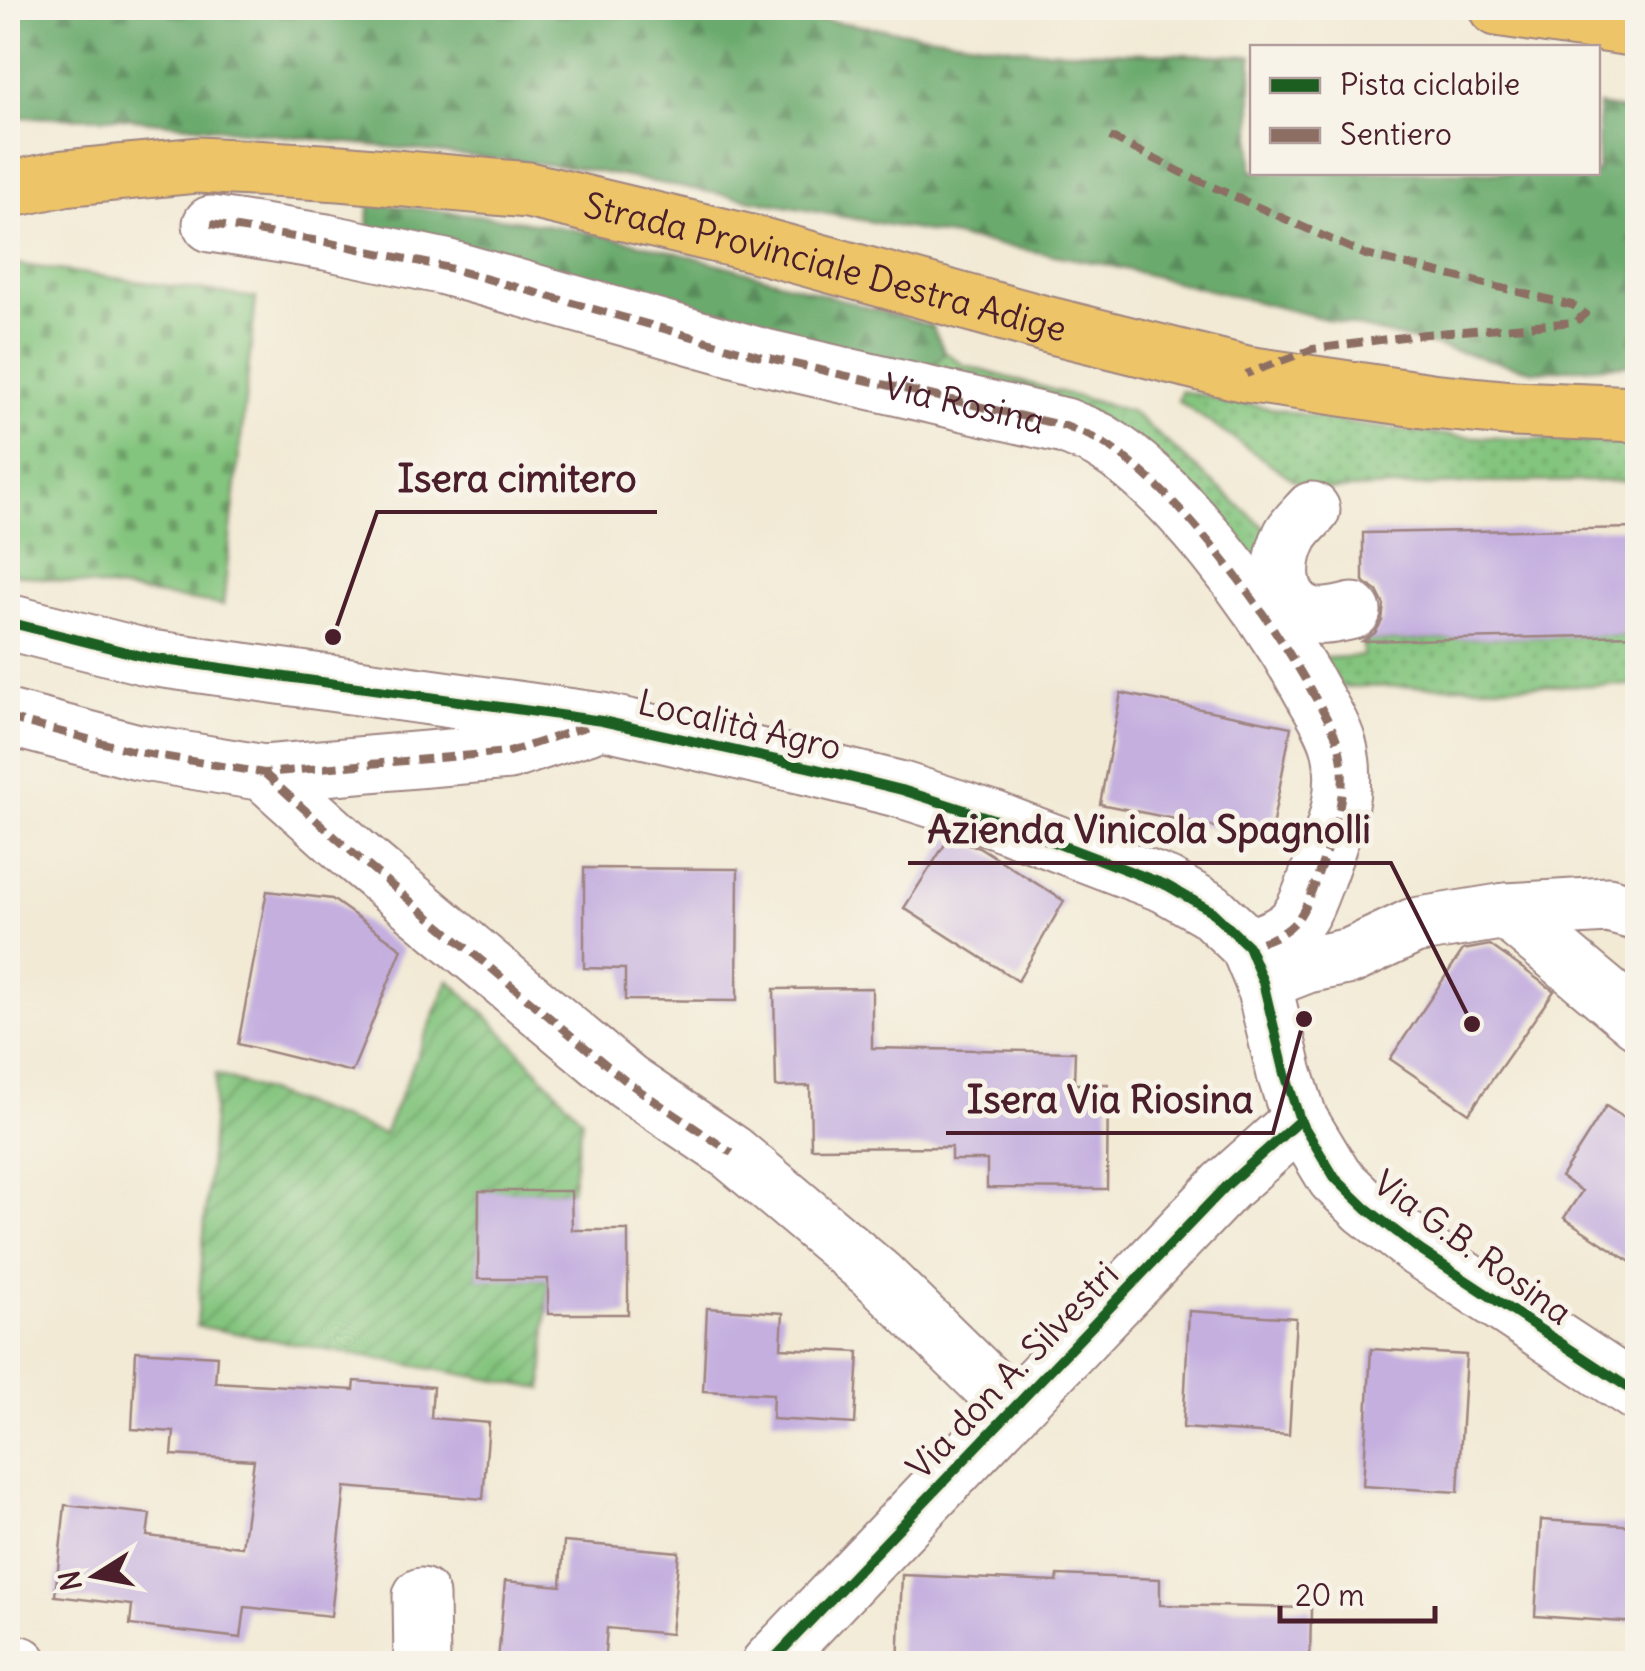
<svg xmlns="http://www.w3.org/2000/svg" width="1645" height="1671" font-family="Delius,sans-serif">
  <defs>
    <pattern id="grass-dots" width="8" height="8" patternUnits="userSpaceOnUse" patternTransform="scale(2.5)"><rect width="8" height="8" fill="#83c57e"/><path d="M2 2h.1M6 6h.1" fill="none" stroke="#6d9f67" stroke-width="1.8" stroke-linecap="round"/></pattern>
    <pattern id="forest-firs" width="22" height="20" patternUnits="userSpaceOnUse" patternTransform="scale(2.5)"><rect width="22" height="20" fill="#6aaa6d"/><path d="M5 1l3.5 6h-7zM16 11l3.5 6h-7z" fill="#598a5a"/></pattern>
    <pattern id="cemetery-stones" width="16" height="16" patternUnits="userSpaceOnUse" patternTransform="scale(2.5)"><rect width="16" height="16" fill="#83c57e"/><path d="M2 7V4a2 2 0 0 1 4 0v3zM10 15v-3a2 2 0 0 1 4 0v3z" fill="#6d9f67"/></pattern>
    <pattern id="garden-furrows" width="10" height="10" patternUnits="userSpaceOnUse" patternTransform="scale(2.5)"><rect width="10" height="10" fill="#83c57e"/><path d="M-1 1l2-2M0 10L10 0M9 11l2-2" fill="none" stroke="#6d9f67"/></pattern>
  </defs>
  <rect width="100%" height="100%" fill="#f7f3e8"/>
  <filter id="ink" filterUnits="userSpaceOnUse"><feTurbulence type="fractalNoise" baseFrequency=".01" numOctaves="2"/><feDisplacementMap in="SourceGraphic" scale="20" xChannelSelector="R" yChannelSelector="G"/><feConvolveMatrix kernelMatrix="1 2 1 2 8 2 1 2 1" color-interpolation-filters="sRGB"/></filter>
  <filter id="wash" filterUnits="userSpaceOnUse"><feTurbulence type="fractalNoise" baseFrequency=".0048" numOctaves="4" result="noise"/><feDisplacementMap in="SourceGraphic" scale="40" xChannelSelector="R" yChannelSelector="G"/><feGaussianBlur stdDeviation="2.25" result="paint"/><feColorMatrix in="noise" values="0 0 0 0 0 0 0 0 0 0 0 0 0 0 0 0 0 1.4 0 .05"/><feComposite in="paint" operator="in"/></filter>
  <g filter="url(#wash)">
    <rect width="100%" height="100%" fill="#f2ead5"/>
    <path fill="url(#grass-dots)" stroke="#667254" stroke-width="2.5" d="M945,352L966,366L1132,412L1273,535L1263,565L1225,536L929,371Z
      M1181,391L1357,425L1456,436L1637,444V481L1506,482L1326,490L1297,482L1178,401Z
      M1637,635V685L1326,687L1311,659L1363,656V641Z"/>
    <path fill="url(#forest-firs)" stroke="#5a644c" stroke-width="2.5" d="M8,8H738L1032,50L1252,56V172H1598V106L1637,112V364L1535,371L1108,265L577,168L124,118L8,117Z
      M369,203C442,211 515,218 587,232C703,255 818,294 932,326L945,352L929,371L368,244Z"/>
    <path fill="url(#cemetery-stones)" stroke="#667254" stroke-width="2.5" d="M8,263L256,298L223,605L8,573Z"/>
    <path fill="url(#garden-furrows)" stroke="#667254" stroke-width="2.5" d="M449,980L495,1024L582,1119L571,1191L479,1192L478,1279H548L543,1389L197,1326L216,1074L384,1134Z"/>
    <g id="blocks">
      <path fill="#c4afdf" d="M1638,528V635L1363,641L1375,633L1382,621L1384,605L1377,591L1363,581V533Z
        M1121,693L1291,727L1270,838L1100,804Z
        M949,838L979,847L1064,901L1018,981L904,908Z
        M584,868L738,869L737,1001L625,1000V969L584,968Z
        M267,891L332,899L402,949L352,1072L238,1044Z
        M1490,945L1554,991L1469,1113L1390,1059L1463,950Z
        M872,988V1048L1075,1052L1074,1084H1108L1107,1189L987,1188V1160H951V1147L811,1148L810,1086L776,1087L774,989Z
        M1606,1106L1638,1127V1267L1564,1218L1582,1191L1561,1177Z
        M479,1191H571L572,1230H628V1314H548V1279H478Z
        M707,1308L783,1313L781,1348L859,1352L855,1424L772,1419L773,1394L703,1391Z
        M1189,1311L1296,1318L1289,1435L1183,1428Z
        M1371,1349L1466,1355L1458,1492L1363,1486Z
        M136,1351L217,1356L215,1382L354,1390L355,1381L433,1387L431,1418L489,1423L483,1499L345,1487L331,1616L245,1607L241,1638L130,1625L132,1605L55,1596L65,1505L150,1514L147,1536L242,1547L254,1460L172,1455L174,1432L132,1429Z
        M1541,1520L1638,1526V1623L1535,1616Z
        M564,1542L679,1552L671,1634L607,1628L604,1664L498,1661L505,1581L561,1586Z
        M902,1575L1057,1582L1058,1575L1160,1579V1605L1311,1608L1310,1664H898Z"/>
    </g>
  </g>
  <g filter="url(#ink)">
    <use href="#blocks" fill-opacity="0" stroke="#9e8480" stroke-width="2.5"/>
    <g fill="none" stroke-linecap="round" stroke-linejoin="round">
      <g stroke="#9e8480" stroke-width="59">
        <g id="minor">
          <path id="s1" d="M211,224L326,242L445,267L760,356L1065,426C1076,431 1089,435 1100,441C1176,486 1263,606 1307,683C1318,704 1335,727 1340,751C1349,793 1334,830 1320,869C1302,917 1300,932 1248,946"/>
          <path d="M1312,510C1305,518 1296,526 1291,535C1278,560 1275,600 1306,613C1321,620 1338,614 1353,611"/>
          <path d="M8,622L150,658L602,721L812,768L902,790L993,819L1166,885L1210,910L1248,946L1263,982L1285,1074L1300,1120L1335,1178L1366,1208L1420,1250L1638,1394"/>
          <path d="M8,718L138,752L264,773L509,752L588,726"/>
          <path d="M264,773L353,853L627,1082L732,1153L878,1276L1013,1408"/>
          <path d="M1506,911L1608,905L1638,913"/>
          <path d="M1263,982L1307,965L1351,956L1414,926L1506,911L1638,1021"/>
          <path d="M421,1596L422,1664"/>
          <path d="M8,1661L20,1664"/>
          <path d="M769,1664L1226,1186L1300,1120"/>
        </g>
      </g>
      <g stroke="#9e8480" stroke-width="59">
        <g id="major">
          <path id="s2" d="M8,190L64,178L198,165L340,173L528,190L751,243L1045,324L1246,374L1431,401L1514,409L1638,414"/>
        </g>
      </g>
      <g stroke="#9e8480" stroke-width="59">
        <path id="highway" d="M1497,8L1638,29"/>
      </g>
      <use href="#minor" stroke="#fff" stroke-width="55"/>
      <use href="#major" stroke="#eec469" stroke-width="55"/>
      <use href="#highway" stroke="#eec469" stroke-width="55"/>
      <path stroke="#8d6e63" stroke-width="8" stroke-dasharray="15 8" stroke-linecap="butt" d="M1110,137L1193,178L1366,255L1572,305L1585,314L1575,322L1425,334L1313,349L1246,374
        M211,224L326,242L445,267L760,356L1065,426C1076,431 1089,435 1100,441C1176,486 1263,606 1307,683C1318,704 1335,727 1340,751C1349,793 1334,830 1320,869C1302,917 1300,932 1248,946
        M8,718L138,752L264,773L509,752L591,725
        M264,773L353,853L627,1082L732,1153"/>
      <g stroke="#f7f3e8" stroke-width="16">
        <path id="cycleway" d="M8,622L150,658L602,721L812,768L902,790L993,819L1166,885L1210,910L1248,946L1263,982L1285,1074L1300,1120L1335,1178L1366,1208L1420,1250L1638,1394
          M769,1664L1226,1186L1300,1120"/>
      </g>
      <use href="#cycleway" stroke="#1b5e20" stroke-width="10"/>
    </g>
  </g>
  <g text-anchor="middle" dominant-baseline="central" stroke-width="10" stroke-linejoin="round" paint-order="stroke">
    <g font-size="35" fill="#4a1f2b" stroke="#f7f3e8">
      <text stroke="none"><textPath href="#s2" startOffset="830">Strada Provinciale Destra Adige</textPath></text>
      <text stroke="none"><textPath href="#s1" startOffset="775">Via Rosina</textPath></text>
      <text transform="translate(740 724) rotate(13)">Località Agro</text>
      <text transform="translate(1473 1247) rotate(36)">Via G.B. Rosina</text>
      <text transform="translate(1012 1370) rotate(-46)">Via don A. Silvestri</text>
    </g>
  </g>
  <path fill="none" stroke="#4a1f2b" stroke-width="4" d="M333 637L377 512H657M1472 1024L1391 863H908M1304 1019L1273 1133H946"/>
  <g fill="#4a1f2b" stroke="#f7f3e8" stroke-width="4">
    <circle cx="333" cy="637" r="10"/>
    <circle cx="1472" cy="1024" r="10"/>
    <circle cx="1304" cy="1019" r="10"/>
  </g>
  <g font-size="38" text-anchor="middle" font-weight="bold" fill="#4a1f2b" stroke="#f7f3e8" stroke-width="10" stroke-linejoin="round" paint-order="stroke">
    <text x="517" y="492">Isera cimitero</text>
    <text x="1149" y="843">Azienda Vinicola Spagnolli</text>
    <text x="1110" y="1113">Isera Via Riosina</text>
  </g>
  <rect width="1645" height="1671" fill="none" stroke="#f7f3e8" stroke-width="40"/>
  <rect x="1250" y="45" width="350" height="130" fill="#f7f3e8" stroke="#b29e9c" stroke-width="2.5"/>
  <rect x="1270" y="78" width="50" height="15" fill="#1b5e20" stroke="#b29e9c" stroke-width="2.5"/>
  <text x="1340" y="95" font-size="30" fill="#4a1f2b">Pista ciclabile</text>
  <rect x="1270" y="128" width="50" height="15" fill="#8d6e63" stroke="#b29e9c" stroke-width="2.5"/>
  <text x="1340" y="145" font-size="30" fill="#4a1f2b">Sentiero</text>
  <g transform="translate(95 1576) rotate(259)" stroke="#f7f3e8" stroke-width="8" paint-order="stroke">
  <path d="M0-8L18 38L0 25L-18 38Z" fill="#4a1f2b"/>
  <text y="-15" font-size="28" font-weight="bold" text-anchor="middle" fill="#4a1f2b">N</text>
  </g>
  <path d="M1280 1606v15h155v-15" fill="none" stroke="#4a1f2b" stroke-width="5"/>
  <text x="1295" y="1606" font-size="30" fill="#4a1f2b" stroke="#f7f3e8" stroke-width="8" paint-order="stroke">20 m</text>
</svg>
